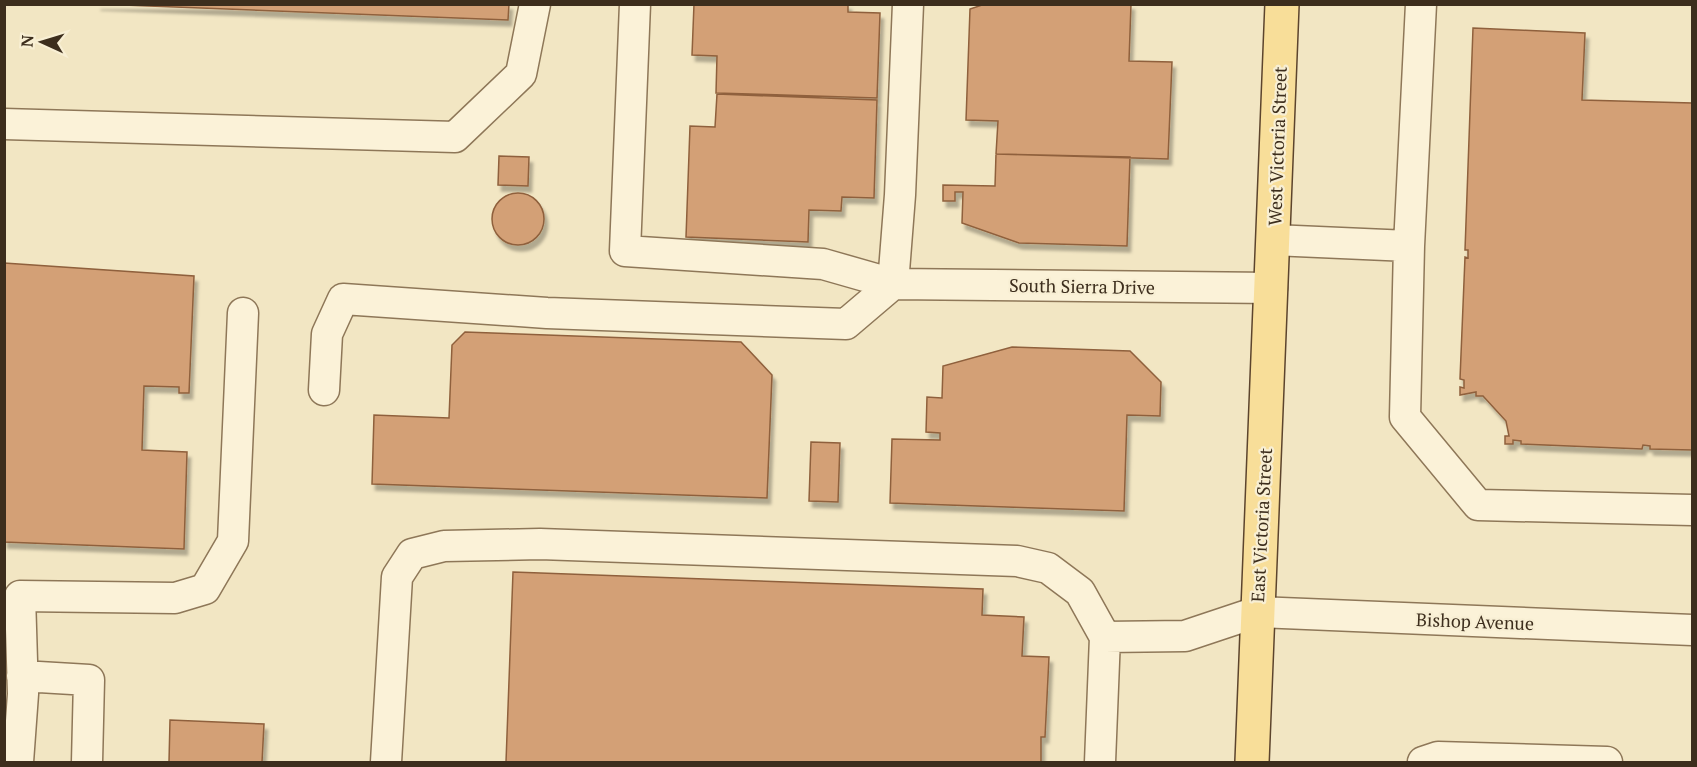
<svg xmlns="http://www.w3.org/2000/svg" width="1697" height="767" font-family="'PT Serif',serif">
  <defs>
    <filter id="shadow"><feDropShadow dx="3.5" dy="6" stdDeviation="1.5" flood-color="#0004"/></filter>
  </defs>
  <rect width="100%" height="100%" fill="#f2e6c3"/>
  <path fill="#d3a076" stroke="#8f603c" stroke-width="1.5" filter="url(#shadow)" d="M97,4H509L508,20Z
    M694,4H848V12L880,13L877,98L716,93L717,56L692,55Z
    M985,4H1131L1129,61L1172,62L1168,159L996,154L998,121L966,120L970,9Z
    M1473,28L1585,33L1582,100L1692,103V450L1650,449V446L1643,445L1642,449L1521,444V441L1513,440V444H1505V436H1509L1506,421L1483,396H1476V392L1460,395V387L1464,388V380L1460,379L1465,257L1468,258V250H1465Z
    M717,94L877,100L874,198L842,197L841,211L809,210L808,242L686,237L690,126L715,127Z
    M996,154L1130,157L1127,246L1019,243L962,223L963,192H955V201H943V185L995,186Z
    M499,156L529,157L528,186L498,185Z
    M492 219a26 26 0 1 1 52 0a26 26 0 1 1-52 0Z
    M4,263L194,276L189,393H179V387L144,386L142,450L187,452L184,549L4,542Z
    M465,332L741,342L772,375L767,498L372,484L374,415L449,418L452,345Z
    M1012,347L1130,351L1161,382L1160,416L1127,415L1124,511L890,503L892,439L940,440V433L926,432L927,397L942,398L943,366Z
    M811,442L840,443L838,502L809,501Z
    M513,572L983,589L982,615L1024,617L1022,656L1049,657L1045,737H1041V762H506Z
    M170,720L264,724L262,762H169Z"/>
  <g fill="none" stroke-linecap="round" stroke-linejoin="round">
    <g stroke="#8e7758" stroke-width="33">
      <path id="minor" d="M635,4L625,251L823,264L893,284L1272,288
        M4,124L455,137L521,74L535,4
        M1273,240L1409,246L1405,417L1478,505L1692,510
        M1409,246L1421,4
        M324,390L327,334L343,299L547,313L846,324L893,284L900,195L908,4
        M22,676L89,680L87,762
        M18,762L23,694L20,596L175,598L205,589L233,541L243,313
        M386,762L397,577L412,554L444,546L540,544L1017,561L1048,568L1080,592L1105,637
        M1100,762L1105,637L1185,636L1257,612L1692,630
        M1423,762L1438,757L1607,762"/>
    </g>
    <g stroke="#5c442d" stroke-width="36">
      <path id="major" d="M1252,762L1282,4"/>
    </g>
    <use href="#minor" stroke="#fbf2d8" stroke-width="30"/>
    <use href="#major" stroke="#f8de99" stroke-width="33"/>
  </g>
  <g text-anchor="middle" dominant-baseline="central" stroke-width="4.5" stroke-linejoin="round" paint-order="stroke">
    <g font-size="18" fill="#3d2e1d" stroke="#f8efd4">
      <text transform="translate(1277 146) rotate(-88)">West Victoria Street</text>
      <text transform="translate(1082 286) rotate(1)">South Sierra Drive</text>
      <text transform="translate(1261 525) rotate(-87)">East Victoria Street</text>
      <text transform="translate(1475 621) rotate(2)">Bishop Avenue</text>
    </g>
  </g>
  <rect width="1697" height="767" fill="none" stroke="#3d2e1d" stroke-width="12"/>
  <g transform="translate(42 42) rotate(274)" stroke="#f8efd4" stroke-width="4.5" paint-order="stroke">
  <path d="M0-4.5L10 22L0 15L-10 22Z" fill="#3d2e1d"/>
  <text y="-9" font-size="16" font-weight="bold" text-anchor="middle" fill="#3d2e1d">N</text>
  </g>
</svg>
